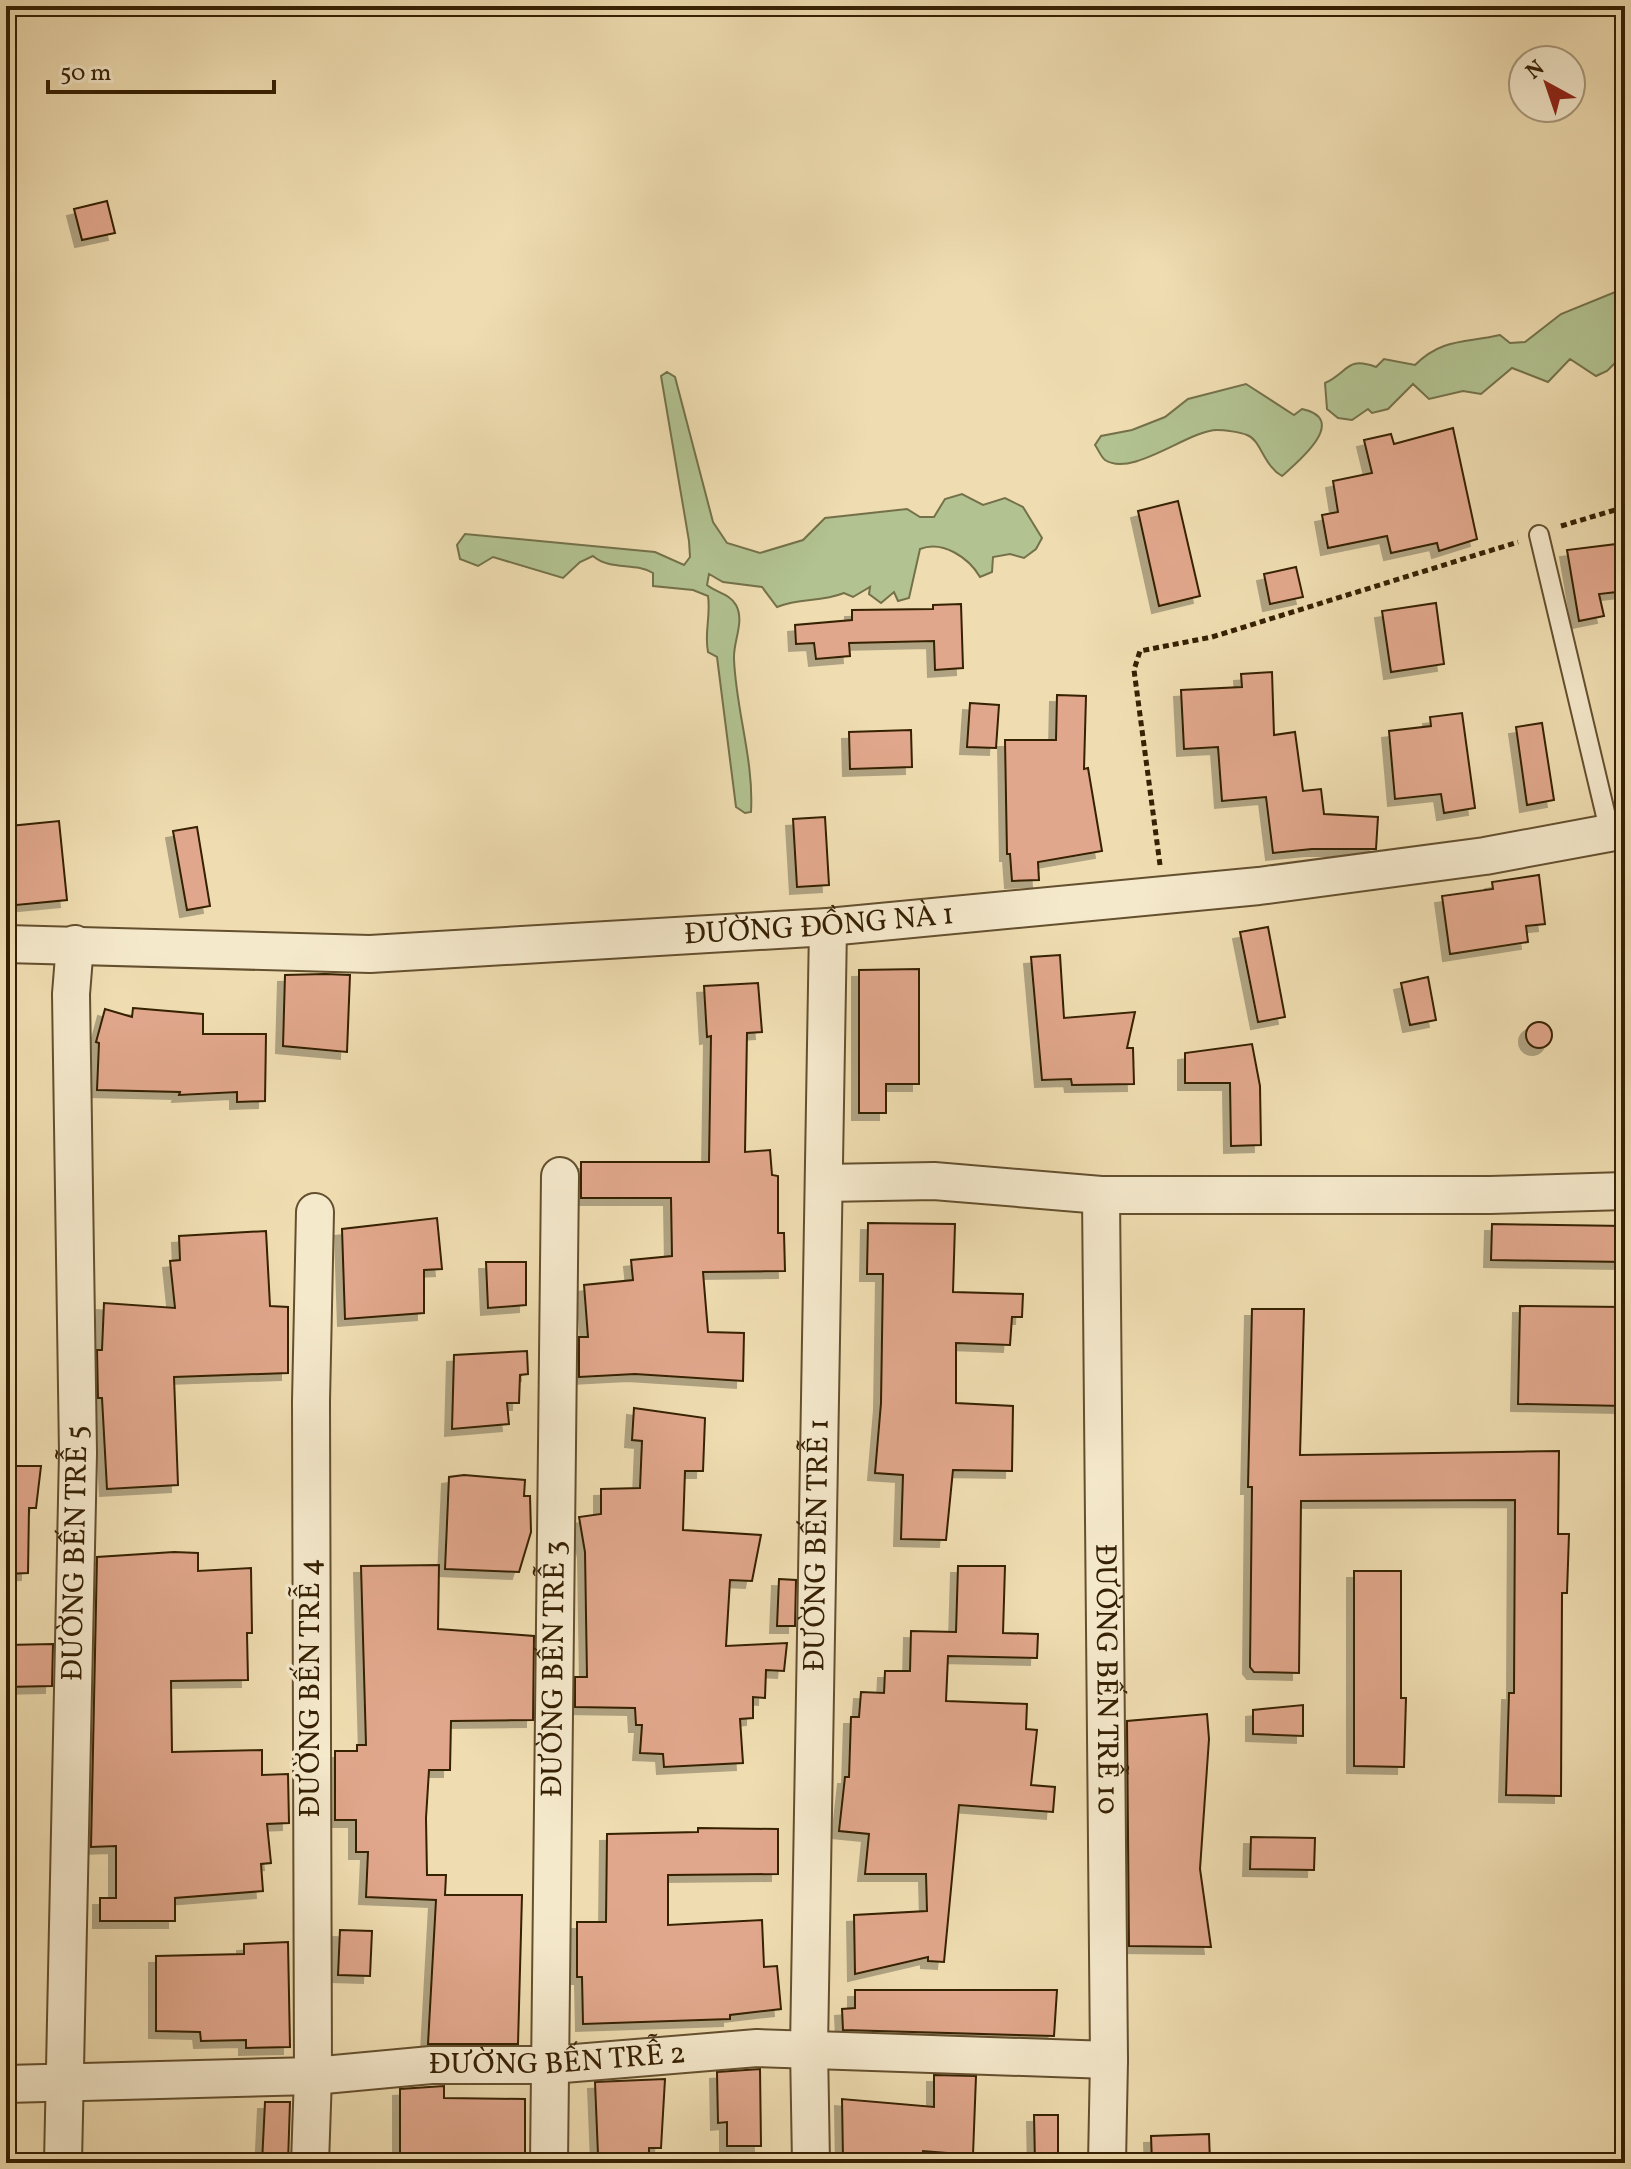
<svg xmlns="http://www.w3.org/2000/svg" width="1631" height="2169" font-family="Vollkorn,serif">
  <defs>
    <filter id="shadow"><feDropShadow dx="-7" dy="7" stdDeviation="0" flood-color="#0004"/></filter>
  </defs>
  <rect width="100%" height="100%" fill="#efddb1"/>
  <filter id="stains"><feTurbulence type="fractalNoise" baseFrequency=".0025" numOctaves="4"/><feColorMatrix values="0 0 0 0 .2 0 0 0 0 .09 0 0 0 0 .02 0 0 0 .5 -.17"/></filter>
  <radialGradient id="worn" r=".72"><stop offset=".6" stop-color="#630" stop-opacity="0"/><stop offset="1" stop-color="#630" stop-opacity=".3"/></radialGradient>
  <path fill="#b2c291" stroke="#74714a" stroke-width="2" d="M1625,288V353L1607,371L1596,376L1570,359L1548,382L1512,368L1481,394L1463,391L1429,399L1413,384L1388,409L1372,413L1368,409L1352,420L1338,418L1327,409L1325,383C1349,372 1346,356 1376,367L1384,359L1415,365C1442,338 1465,343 1500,335L1510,343L1525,342L1561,314Z
    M667,372L675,377L713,522L727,543L760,553L803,540L825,518L907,509L920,517H934L945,499L962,494L983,505L1005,498L1023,507L1042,538L1036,549L1024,558L1010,554L993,557L992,572L980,577C969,558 943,540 920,549L909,598L898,601L894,592L881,603L869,594L870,587L853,597L844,593C819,603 801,597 777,607L762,587L723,582L709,574L707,585C717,593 730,594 736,605C745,622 733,641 734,659C736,711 754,760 751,812L745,813L736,807L717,657L708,652C704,633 711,616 708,596L693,590L653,586V573C635,562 610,571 593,556L580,562L563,578L493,557L478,566L460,559L457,545L465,534L655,552L684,565L690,557L689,541L661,376Z
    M1246,384L1294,415L1302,409C1350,419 1298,462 1282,476C1263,465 1261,440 1247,435C1240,432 1224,430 1217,430C1189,430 1132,478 1105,460C1101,457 1098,449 1095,445L1101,436L1132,430L1165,417L1188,399Z"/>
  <path fill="#e1a78c" stroke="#362003" stroke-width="2" filter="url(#shadow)" d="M107,201L115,233L82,240L74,209Z
    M1453,428L1477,539L1439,551L1437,543L1391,553L1387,536L1328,548L1322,515L1338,512L1333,481L1372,473L1364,440L1391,434L1394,444Z
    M1178,501L1200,596L1159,606L1138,511Z
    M1625,543V591L1599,594L1604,616L1579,621L1567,550Z
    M1296,567L1303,597L1270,604L1264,574Z
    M1436,603L1444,664L1391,672L1382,611Z
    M961,604L963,668L935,670L934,641L849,643L850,656L816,659L814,643L796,644L795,625L852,620V610L933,609V605Z
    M1272,672L1274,735L1295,732L1303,791L1321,789L1324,814L1378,817L1376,849H1312L1273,853L1266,797L1222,801L1218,747L1184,749L1181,690L1242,687L1241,674Z
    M1057,695L1086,696L1084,769L1088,768L1102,851L1038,862L1039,880L1012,881L1010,854H1007L1005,740H1056Z
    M970,703L999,705L996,748L967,747Z
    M1462,713L1475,808L1444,813L1441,794L1395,799L1389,731L1431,726L1430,717Z
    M1542,723L1554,800L1527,805L1516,727Z
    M911,730L912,767L850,769L849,732Z
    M825,817L829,885L797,887L793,819Z
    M59,821L67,900L6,906V835H11L10,826Z
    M197,827L210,906L187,910L173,831Z
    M1539,875L1545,924L1526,926L1528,942L1450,954L1442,896L1493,889L1492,882Z
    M1268,927L1285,1017L1258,1022L1240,932Z
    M1060,955L1064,1018L1135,1012L1127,1048H1133L1134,1084L1072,1085L1071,1079L1042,1080L1031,957Z
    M919,969V1084H886V1113H859V970Z
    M325,974L350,975L347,1052L283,1046L285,975Z
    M1428,977L1436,1020L1410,1025L1401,983Z
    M758,983L762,1032L747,1033L745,1152L770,1150L772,1175L778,1176V1233H784L785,1271L703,1272L708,1332L744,1333L743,1381L635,1374L579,1377V1337H588L584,1285L633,1280L631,1260L672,1256L671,1198H581V1162H709L711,1036L707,1037L704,986Z
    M133,1008L203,1014V1034H266L265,1101L237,1102V1092L179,1095L180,1092L97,1090L99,1043L96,1042L105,1009L132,1017Z
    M1526 1035a13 13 0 1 1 26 0a13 13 0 1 1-26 0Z
    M1252,1044L1260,1086L1261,1145L1231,1146L1230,1083H1185V1053Z
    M437,1218L442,1269L424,1270V1313L345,1319L342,1229Z
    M868,1223L955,1224L953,1292L1023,1294L1022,1317H1012L1010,1345L956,1343V1403L1013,1406L1012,1471L953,1470L946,1540L901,1539L903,1475L875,1473L881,1403L883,1274H867Z
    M1492,1224L1625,1226V1262L1491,1260Z
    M266,1231L270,1306L288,1307V1373L174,1377L178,1485L107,1489L102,1398H98L97,1350H102L104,1303L175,1308L170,1261L180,1260L179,1236Z
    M486,1262H526V1305L488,1308Z
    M1520,1306L1625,1307V1406L1518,1404Z
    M1252,1309H1304L1300,1455L1559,1451L1558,1534H1569L1567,1593H1562L1561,1796L1506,1795L1509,1693H1514L1515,1500L1301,1501L1299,1673L1254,1672L1250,1667L1252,1487H1248Z
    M527,1351L528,1374L520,1375L519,1403H507L509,1424L452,1429L454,1355Z
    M634,1408L705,1418L703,1471H685L683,1530L761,1535L752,1581L730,1580L726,1646L787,1643L784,1671L766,1670L765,1698L753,1697V1718L740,1719L743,1763L664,1767L663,1754L640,1753L642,1725H636L635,1708L575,1707V1677H587L585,1552L579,1517L601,1514V1489L640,1488L642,1441L632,1440Z
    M6,1466H41L36,1508H29L28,1573L6,1574Z
    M464,1475L525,1480L524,1496H530L531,1532L519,1572L445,1569L449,1477Z
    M174,1552L198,1553V1571L251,1568L252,1633H247L248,1680L171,1681L172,1752L262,1750V1775L288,1774L289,1823L267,1824L271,1863L261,1864L263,1891L175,1898V1921H100V1898H116V1846L91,1847L97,1557Z
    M439,1565L438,1629L534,1636L533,1720L451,1721L450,1770H429L426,1818L427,1875H446L445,1895H522L518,2044H428L436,1900L366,1897L368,1852H356V1820H335V1751H357V1745H366L361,1566Z
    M958,1566H1005L1003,1633L1038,1634L1037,1658L948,1656L946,1701L1027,1704L1026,1729L1037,1730L1031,1785L1055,1787L1053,1812L959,1805L944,1962L928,1961V1957L855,1974L854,1915L927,1911L926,1874H865L869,1834L839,1831L845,1777H849L851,1717H859L861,1692L884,1693L885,1671H910L911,1631L956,1632Z
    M1354,1571H1401V1698H1406L1404,1767L1354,1766Z
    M779,1579L796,1580L795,1626H777Z
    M53,1644L52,1686L6,1687V1645Z
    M1303,1705V1736L1253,1734V1710Z
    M1207,1714L1209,1739L1200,1869L1211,1947L1129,1946L1127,1721Z
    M698,1828L778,1829V1874L668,1875V1925L762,1920L764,1967L777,1966L781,2009L730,2015V2019L583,2024L582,1977H577V1922H606L607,1834L698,1832Z
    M1251,1837L1315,1838L1314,1870L1250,1869Z
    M340,1930L372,1931L370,1976L338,1975Z
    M288,1942L290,2047L246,2048V2040L201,2041L200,2032L156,2031V1956L244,1954V1944Z
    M855,1990H1057L1054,2036L843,2030L842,2009L855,2008Z
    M760,2069L761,2146H727V2122L718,2123L717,2072Z
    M934,2075L976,2076L973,2155L923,2151L922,2163L843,2160L842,2099L934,2107Z
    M665,2079L661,2148H649V2153L598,2155L595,2082Z
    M444,2086V2098L525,2099V2163H400V2089Z
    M265,2102H290L288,2163H262Z
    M1034,2115H1058V2163H1035Z
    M1209,2134L1210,2163H1152L1151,2136Z"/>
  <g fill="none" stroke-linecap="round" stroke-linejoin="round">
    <g stroke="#644f2e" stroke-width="22">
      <path id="lane" d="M1539,535L1610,833"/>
    </g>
    <g stroke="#644f2e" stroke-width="40">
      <g id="street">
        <path id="s1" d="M6,944L370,954L828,927L1259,886L1485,856L1625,830"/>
        <path d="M824,1183L934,1181L1101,1195H1490L1625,1191"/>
        <path id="s2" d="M1101,1195L1109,2060L1107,2163"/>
        <path id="s3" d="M6,2084L313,2076L431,2065H551L757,2048L1109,2060"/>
        <path id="s4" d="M63,2163L78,1453L71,994L75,944"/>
        <path d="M310,2163L313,2076L311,1401L315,1212"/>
        <path id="s5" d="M549,2163L560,1176"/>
        <path id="s6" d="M811,2163L809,2048L828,927"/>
      </g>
    </g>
    <path stroke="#362003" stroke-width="5" stroke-dasharray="6 4" stroke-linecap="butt" d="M1561,526L1625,507
      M1160,865L1134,670L1140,651L1212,637L1518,542"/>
    <use href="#lane" stroke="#f5e9cc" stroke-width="18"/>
    <use href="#street" stroke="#f5e9cc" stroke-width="36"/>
  </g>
  <g text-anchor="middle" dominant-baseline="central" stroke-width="7" stroke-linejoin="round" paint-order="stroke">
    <g font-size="30" fill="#362003" stroke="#f5e9cc">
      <text stroke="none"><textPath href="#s1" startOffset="814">ĐƯỜNG ĐỒNG NÀ 1</textPath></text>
      <text stroke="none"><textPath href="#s6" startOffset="618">ĐƯỜNG BẾN TRỄ 1</textPath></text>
      <text stroke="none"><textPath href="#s4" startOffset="610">ĐƯỜNG BẾN TRỄ 5</textPath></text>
      <text stroke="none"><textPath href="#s5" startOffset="494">ĐƯỜNG BẾN TRỄ 3</textPath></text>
      <text stroke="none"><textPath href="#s2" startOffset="484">ĐƯỜNG BẾN TRỄ 10</textPath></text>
      <text transform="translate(311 1688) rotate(-90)">ĐƯỜNG BẾN TRỄ 4</text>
      <text stroke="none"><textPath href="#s3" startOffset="552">ĐƯỜNG BẾN TRỄ 2</textPath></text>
    </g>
  </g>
  <rect width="1631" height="2169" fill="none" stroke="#efddb1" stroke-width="32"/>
  <rect x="8" y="8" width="1615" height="2153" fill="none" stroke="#362003" stroke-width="4"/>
  <rect x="16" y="16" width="1599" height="2137" fill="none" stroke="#362003" stroke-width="2"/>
  <g transform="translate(1547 84) rotate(320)"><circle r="38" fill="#f5e9cc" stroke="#a9997c" stroke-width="2"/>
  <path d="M0-6L14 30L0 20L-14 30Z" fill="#8f2418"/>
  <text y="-12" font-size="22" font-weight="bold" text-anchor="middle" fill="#362003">N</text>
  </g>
  <path d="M48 80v12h226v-12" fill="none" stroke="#362003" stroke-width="4"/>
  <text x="60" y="80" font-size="24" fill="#362003" stroke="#f5e9cc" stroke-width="6" paint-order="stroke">50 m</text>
  <rect width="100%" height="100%" filter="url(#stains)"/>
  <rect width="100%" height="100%" fill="url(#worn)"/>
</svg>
